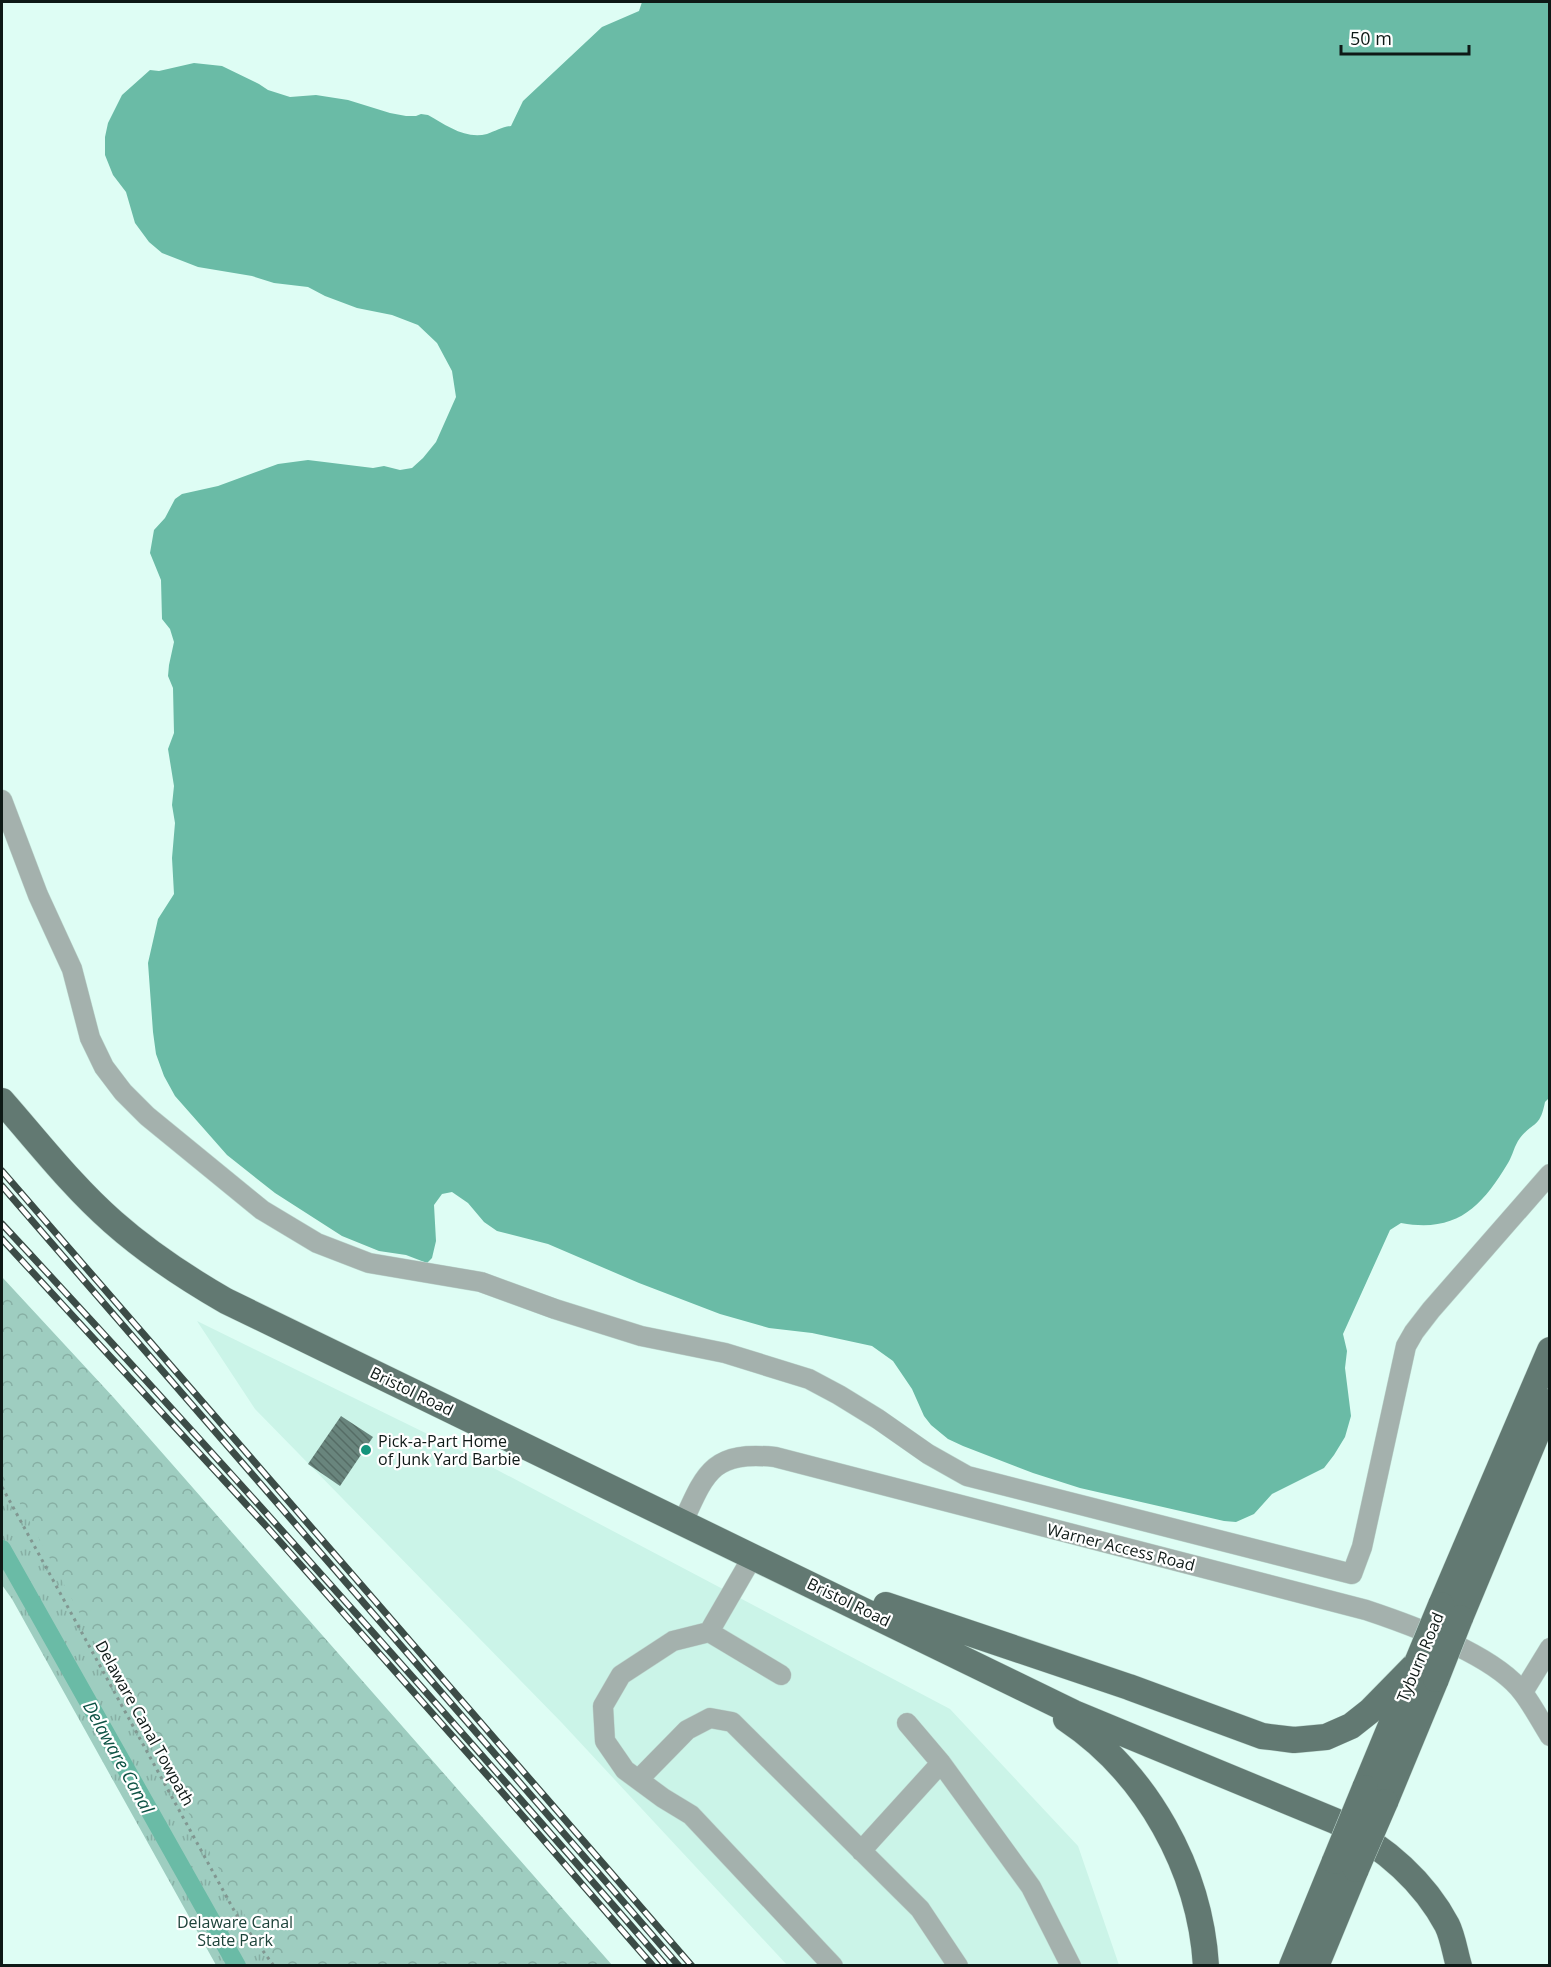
<svg xmlns="http://www.w3.org/2000/svg" width="1551" height="1967" font-family="'Open Sans',sans-serif">
  <defs>
    <pattern id="grass-tufts" width="24" height="20" patternUnits="userSpaceOnUse" patternTransform="scale(1.5)"><rect width="24" height="20" fill="#9ecdc0"/><path d="M3 7l-1-3M5 7V3M7 7l1-3M15 17l-1-3M17 17v-4M19 17l1-3" fill="none" stroke="#87afa4"/></pattern>
    <pattern id="forest-crowns" width="20" height="18" patternUnits="userSpaceOnUse" patternTransform="scale(1.5)"><rect width="20" height="18" fill="#9ecdc0"/><path d="M2 6a3 3 0 1 1 6 0M12 15a3 3 0 1 1 6 0" fill="none" stroke="#87afa4"/></pattern>
    <pattern id="building-back-hatch" width="6" height="6" patternUnits="userSpaceOnUse" patternTransform="scale(1.5)"><rect width="6" height="6" fill="#69857d"/><path d="M-1 5l2 2M0 0l6 6M5-1l2 2" fill="none" stroke="#556c65"/></pattern>
  </defs>
  <rect width="100%" height="100%" fill="#defdf4"/>
  <path fill="#cbf4e8" d="M197,1321L450,1445L950,1709L1078,1846L1119,1965H787L562,1723L255,1409Z"/>
  <path fill="url(#grass-tufts)" d="M2,1463L298,1965H216L12,1599L2,1585Z"/>
  <path fill="url(#forest-crowns)" d="M2,1277L114,1398L612,1965H281L242,1911L12,1489L2,1475Z"/>
  <path fill="#6abba6" d="M642,2H1549V1098L1545,1102C1540,1128 1534,1121 1520,1138C1514,1146 1513,1155 1508,1163C1481,1208 1456,1233 1401,1223L1390,1230L1343,1334L1347,1351L1345,1368L1351,1416L1345,1437L1334,1455L1324,1468L1272,1494L1254,1514L1236,1522L1224,1521L1080,1488L1033,1473L963,1446L948,1439L931,1425L924,1416L912,1389L893,1361L872,1346L812,1333L769,1328L720,1314L639,1283L548,1244L497,1231L484,1222L468,1203L452,1192L442,1194L434,1205L436,1241L432,1258L427,1263L406,1255L379,1251L342,1236L275,1193L227,1155L175,1096L164,1076L156,1054L153,1032L148,963L158,919L174,894L172,858L175,823L172,805L174,786L168,749L174,733L173,688L168,676L169,665L174,642L170,629L162,619L161,580L150,553L154,530L165,518L175,499L182,494L218,486L278,464L308,460L373,468L384,466L400,470L412,468L423,458L436,442L456,397L452,371L437,343L418,325L392,315L357,308L325,296L308,287L274,283L252,276L198,267L162,253L149,242L135,223L126,192L113,175L105,155V137L108,123L122,95L150,70L159,71L194,63L222,66L259,84L268,90L290,97L316,95L348,100L390,113L406,116H416L421,114L428,115C446,125 466,140 487,134C496,131 502,127 511,126L523,101L602,27L639,11Z"/>
  <g fill="none" stroke-linecap="round" stroke-linejoin="round">
    <path stroke="#6abba6" stroke-width="18" d="M2,1549L237,1966"/>
  </g>
  <path fill="url(#building-back-hatch)" d="M341,1416L373,1437L340,1486L308,1464Z"/>
  <g fill="none" stroke-linecap="round" stroke-linejoin="round">
    <g stroke="#bdd9d0" stroke-width="21">
      <path id="minor" d="M2,800L38,895L72,969L90,1038L104,1067L123,1092L147,1116L262,1210L317,1243L369,1263L481,1282L555,1309L641,1336L725,1353L809,1379L839,1395L878,1419L928,1454L967,1476L1352,1574L1362,1547L1406,1346L1414,1332L1431,1310L1550,1174
        M683,1522C706,1471 713,1451 775,1457L1366,1610C1411,1625 1495,1655 1523,1693C1533,1706 1541,1722 1550,1736
        M753,1556L709,1632L781,1675
        M709,1632L673,1641L621,1675L603,1706L605,1741L625,1770L663,1798L691,1815L833,1966
        M1523,1692L1550,1648
        M907,1723L941,1763L1031,1887L1071,1966
        M639,1779L687,1730L710,1718L732,1722L920,1909L958,1966
        M861,1851L941,1763"/>
    </g>
    <g stroke="#bdd9d0" stroke-width="27">
      <path id="major" d="M2,1101C38,1142 72,1186 113,1222C148,1253 186,1278 226,1301L1074,1713L1335,1821C1381,1845 1422,1878 1447,1925C1453,1937 1455,1953 1459,1966
        M886,1605L1129,1687L1262,1736L1294,1740L1326,1737L1351,1726L1370,1711L1417,1663
        M1441,1605L1550,1350
        M1460,1618L1550,1402
        M1066,1719C1147,1773 1200,1869 1206,1966
        M1365,1788L1411,1677
        M1385,1802L1436,1679
        M1292,1966L1335,1861
        M1316,1966L1356,1869"/>
    </g>
    <path stroke="#819791" stroke-width="3" stroke-dasharray="3 4.5" stroke-linecap="butt" d="M2,1487L236,1914L274,1966"/>
    <use href="#minor" stroke="#a4b1ad" stroke-width="20"/>
    <use href="#major" stroke="#627972" stroke-width="26"/>
    <g stroke="#3c4c47" stroke-width="7">
      <path id="rail" d="M2,1171L692,1966
        M2,1186L679,1966
        M2,1224C228,1467 448,1715 666,1966
        M2,1239L267,1527L495,1784L653,1966"/>
    </g>
    <use href="#rail" stroke="#fff" stroke-width="4.5" stroke-dasharray="14" stroke-linecap="butt"/>
    <g stroke="#bdd9d0" stroke-width="27" stroke-linecap="butt">
      <path id="major-bridge" d="M1417,1663L1441,1605
        M1436,1679L1460,1618
        M1335,1861L1365,1788
        M1356,1869L1385,1802"/>
    </g>
    <use href="#major-bridge" stroke="#627972" stroke-width="26"/>
  </g>
  <circle fill="#14947c" stroke="#fff" stroke-width="2" cx="366" cy="1450" r="6"/>
  <g text-anchor="middle" dominant-baseline="central" stroke-width="4.5" stroke-linejoin="round" paint-order="stroke">
    <g font-size="16" fill="#0e1916" stroke="#fff">
      <text transform="translate(412 1391) rotate(26)">Bristol Road</text>
      <text transform="translate(1121 1547) rotate(14)">Warner Access Road</text>
      <text transform="translate(849 1602) rotate(26)">Bristol Road</text>
      <text transform="translate(1420 1657) rotate(-67)">Tyburn Road</text>
      <text transform="translate(145 1723) rotate(61)">Delaware Canal Towpath</text>
    </g>
    <g font-size="16" fill="#0e1916" stroke="#fff" text-anchor="start">
      <text x="378" y="1441">Pick-a-Part Home<tspan x="378" dy="18">of Junk Yard Barbie</tspan></text>
    </g>
    <g font-size="16" fill="#1d433a" stroke="#fff">
      <text x="235" y="1922">Delaware Canal<tspan x="235" dy="18">State Park</tspan></text>
    </g>
    <g font-size="18" font-style="italic" fill="#0e5345" stroke="#fff">
      <text transform="translate(119 1757) rotate(61)">Delaware Canal</text>
    </g>
  </g>
  <rect width="1551" height="1967" fill="none" stroke="#0e1916" stroke-width="6"/>
  <path d="M1341 45v9h128v-9" fill="none" stroke="#0e1916" stroke-width="3"/>
  <text x="1350" y="45" font-size="18" fill="#0e1916" stroke="#ffffff" stroke-width="4.5" paint-order="stroke">50 m</text>
</svg>
